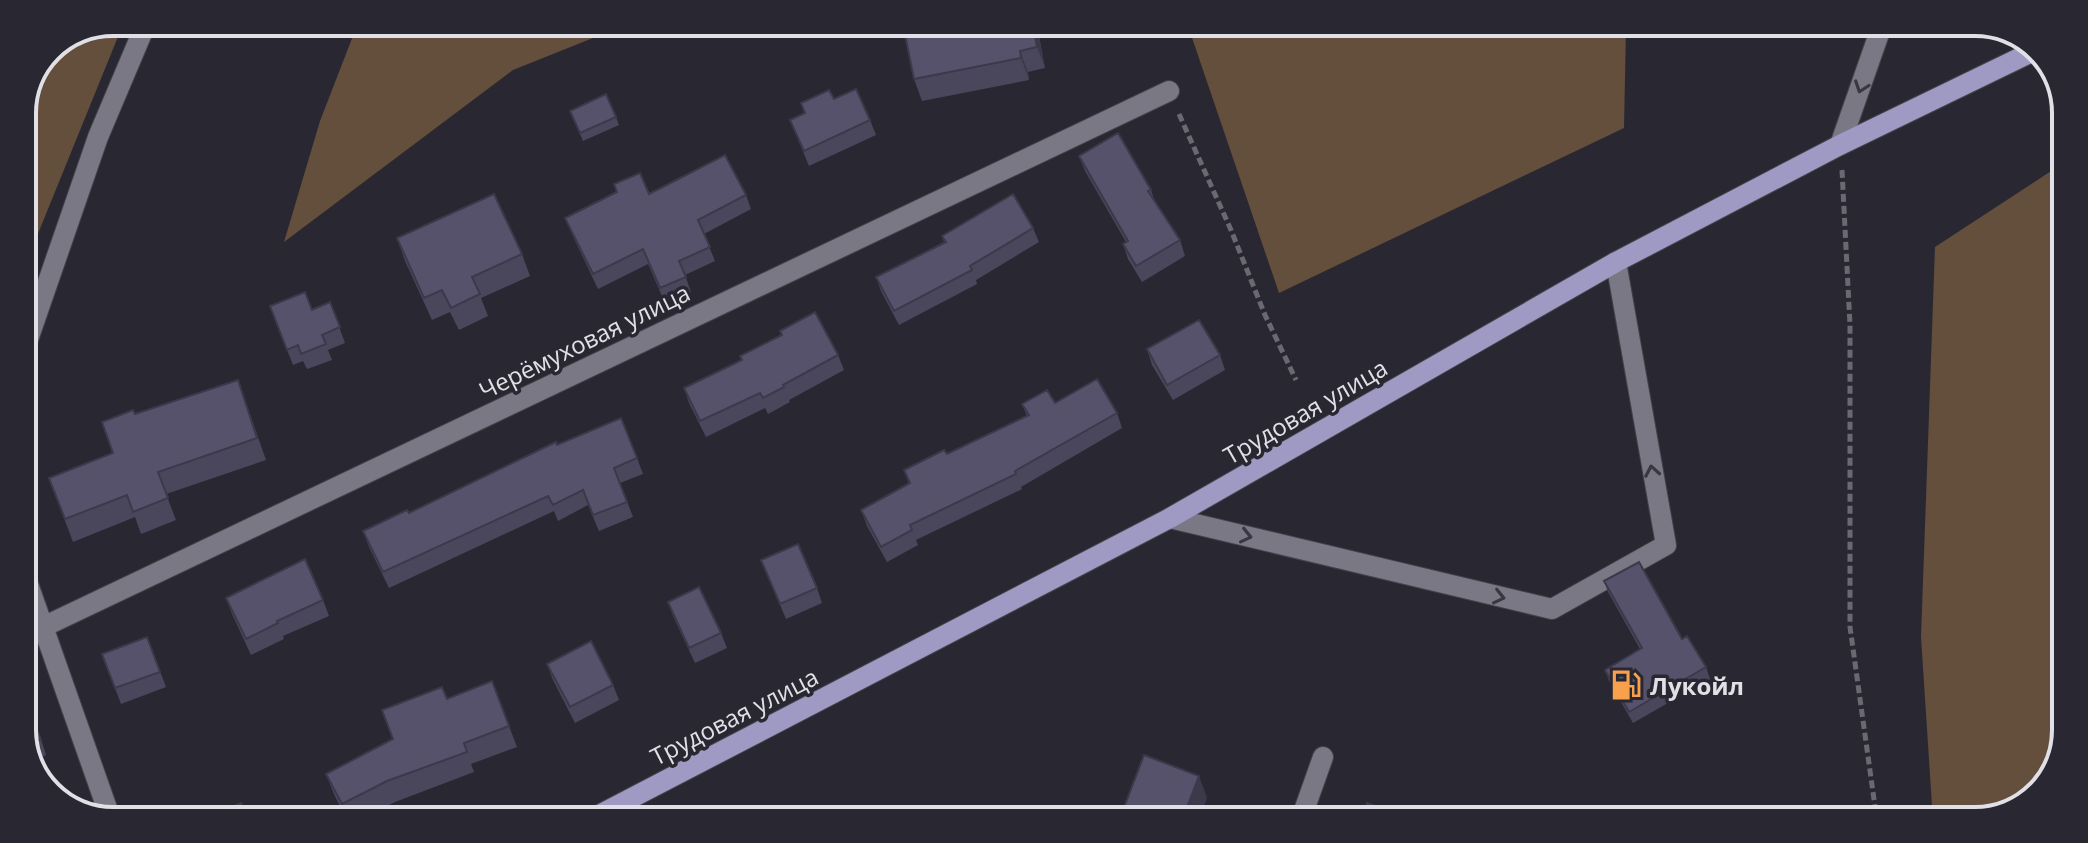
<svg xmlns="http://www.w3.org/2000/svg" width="2088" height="843" font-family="'Open Sans',sans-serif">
  <rect width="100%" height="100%" fill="#292832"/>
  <path fill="#644e3c" d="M113,22H124L22,273V108L49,48Z
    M358,23L628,24L513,70L284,242L320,121Z
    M1188,26L1626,27L1624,128L1279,293Z
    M2065,162L2059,764L2026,805L1975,821H1933L1921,637L1935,247Z"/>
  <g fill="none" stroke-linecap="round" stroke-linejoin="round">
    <g stroke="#44434b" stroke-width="22">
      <path id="minor" d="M1840,145L1881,28
        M22,357L98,137L142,33L150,22
        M1170,518L1552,609L1666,545L1616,262
        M22,567L109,814
        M22,637L1169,91
        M1301,819L1323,757"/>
    </g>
    <g stroke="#44434b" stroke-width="22">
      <path id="major" d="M597,816L1170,518L1616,262L1840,145L2036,50"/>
    </g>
    <path stroke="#6a6972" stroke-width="5" stroke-dasharray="8 4" stroke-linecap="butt" d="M1179,114L1231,230L1265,315L1296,380
      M1842,170L1850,325V627L1877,821"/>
    <use href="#minor" stroke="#797884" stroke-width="20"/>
    <use href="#major" stroke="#9f9ac4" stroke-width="20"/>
  </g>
  <path fill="#4a475c" d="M1037,25L1045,68L1028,72L1029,80L922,101L914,79Z
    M834,99L870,120L876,135L809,166L790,120L805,113L801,103Z
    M570,111L616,117L619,125L583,141Z
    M1079,156L1151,190L1155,202L1180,240L1185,256L1142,282L1128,259L1123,244L1126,242L1085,171Z
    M649,194L746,195L751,209L704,234L715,261L685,275L691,292L665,303L648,264L598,289L571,232L565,218Z
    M1033,228L1039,242L976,280L977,284L899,325L881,291L876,277L944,242L942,236Z
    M397,238L522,254L530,276L481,298L488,316L459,330L450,312L432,320L405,261Z
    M330,302L345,343L328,350L332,360L307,369L303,361L293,365L276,322Z
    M1147,349L1220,355L1225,370L1173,400L1152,365Z
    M838,355L844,370L789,400L790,402L768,414L765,408L706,437L689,403L684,388Z
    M238,380L266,460L166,494L176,520L141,534L135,517L73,542L49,478L113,453L135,414Z
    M1055,403L1117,413L1122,428L1021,487L1022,489L916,540L918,545L887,562L867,526L861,510L909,484L904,470L947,454L1027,416L1022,404Z
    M557,445L637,458L643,474L620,483L633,517L599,531L588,505L558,521L554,511L389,588L369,547L363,531L409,513Z
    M761,560L817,588L822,603L786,619Z
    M1604,581L1682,639L1706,667L1710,679L1633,723L1609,681L1605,670L1640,649L1608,592Z
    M226,598L323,600L329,616L283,636L284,639L251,655L232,614Z
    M668,602L721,633L727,648L695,663L674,618Z
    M147,637L166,687L121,704L102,654Z
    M547,664L613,685L619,700L575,723L553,680Z
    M492,681L517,747L471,764L474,772L395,802L368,815H344L334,794L326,774L393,740L447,699Z
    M22,736L41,739L46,755L32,762Z"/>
  <path fill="#3c394b" d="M1033,25H1037L1045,68L1037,47Z
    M1020,51L1028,72L1029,80L1021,58Z
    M1199,776L1207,798L1200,818H1183Z"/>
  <path fill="#56526b" stroke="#3c394b" stroke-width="2" d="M903,25H1033L1037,47L1020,51L1021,58L914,79Z
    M856,89L870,120L804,151L790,120L805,113L801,103L829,90L834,99Z
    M606,94L616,117L580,133L570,111Z
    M1118,133L1151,190L1148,191L1180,240L1136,266L1123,244L1128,241L1079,156Z
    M725,155L746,195L698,220L710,247L679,261L686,277L660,288L643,249L593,274L565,218L617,192L614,184L640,173L649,194Z
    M494,194L522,254L472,277L480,294L451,308L442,290L424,298L397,238Z
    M1013,194L1033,228L970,266L972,270L894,311L876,277L946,242L942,236Z
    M305,292L312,310L330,302L340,327L322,335L326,344L301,354L298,345L287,350L270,306Z
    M815,312L838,355L783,385L784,387L763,398L760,393L700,421L684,388L742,360L740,356L782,335L780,331Z
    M1199,320L1220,355L1167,385L1147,349Z
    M1097,379L1117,413L1015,471L1016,474L910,525L912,530L881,547L861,510L910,483L904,470L944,450L947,454L1029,415L1022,404L1047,390L1055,403Z
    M238,380L257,438L158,472L168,498L133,512L127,495L65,519L49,478L113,453L102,422L133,410L135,414Z
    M621,418L637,458L614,468L627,502L593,515L583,490L553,505L548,496L383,572L363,531L407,510L409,513L556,442L557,445Z
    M798,544L817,588L780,604L761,560Z
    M305,559L323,600L277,621L278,623L246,639L226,598Z
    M1639,562L1682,639L1687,636L1706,667L1629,712L1605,670L1642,648L1604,581Z
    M699,587L721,633L689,648L668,602Z
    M147,637L160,672L115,688L102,654Z
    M591,641L613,685L570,707L547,664Z
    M492,681L509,726L464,743L467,752L387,781L342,804L326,774L393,739L382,710L442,687L447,699Z
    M22,701L41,739L26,746L22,736Z
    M1144,755L1199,776L1183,818H1120Z
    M241,803L246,815H212Z
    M1367,803L1412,819H1362Z
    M935,811L959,817H933Z"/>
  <defs><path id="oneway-chevron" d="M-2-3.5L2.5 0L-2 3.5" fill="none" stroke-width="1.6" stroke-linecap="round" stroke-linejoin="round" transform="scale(2)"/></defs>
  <g stroke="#393842">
    <use href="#oneway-chevron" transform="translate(1861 87) rotate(109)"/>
    <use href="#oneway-chevron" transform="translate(1652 471) rotate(-100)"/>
    <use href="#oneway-chevron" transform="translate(1246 536) rotate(13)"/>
    <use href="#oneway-chevron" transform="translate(1499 597) rotate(13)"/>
  </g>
  <defs>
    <g id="fuel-bare" transform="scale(2.4)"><path d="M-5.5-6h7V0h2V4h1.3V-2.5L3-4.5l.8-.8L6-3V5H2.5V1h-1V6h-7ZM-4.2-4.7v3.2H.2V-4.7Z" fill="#f9a04d" stroke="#292832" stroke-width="2.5" paint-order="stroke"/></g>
  </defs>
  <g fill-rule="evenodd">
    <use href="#fuel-bare" x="1626" y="685"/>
  </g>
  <g text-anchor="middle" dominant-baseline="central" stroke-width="7" stroke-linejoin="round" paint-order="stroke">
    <g font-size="24" fill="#e1e0e7" stroke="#292832">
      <text transform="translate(584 341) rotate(-26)">Черёмуховая улица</text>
      <text transform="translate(1305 411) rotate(-30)">Трудовая улица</text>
      <text transform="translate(734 716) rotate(-27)">Трудовая улица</text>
    </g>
    <g font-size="24" font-weight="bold" fill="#e1e0e7" stroke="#292832" text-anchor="start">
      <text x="1650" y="685">Лукойл</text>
    </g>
  </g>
  <path d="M0 0H2088V843H0ZM113 36H1975A77 77 0 0 1 2052 113V730A77 77 0 0 1 1975 807H113A77 77 0 0 1 36 730V113A77 77 0 0 1 113 36Z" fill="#292832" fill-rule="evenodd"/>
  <path fill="none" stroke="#e1e0e7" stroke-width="4" d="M113 36H1975A77 77 0 0 1 2052 113V730A77 77 0 0 1 1975 807H113A77 77 0 0 1 36 730V113A77 77 0 0 1 113 36Z"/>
</svg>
